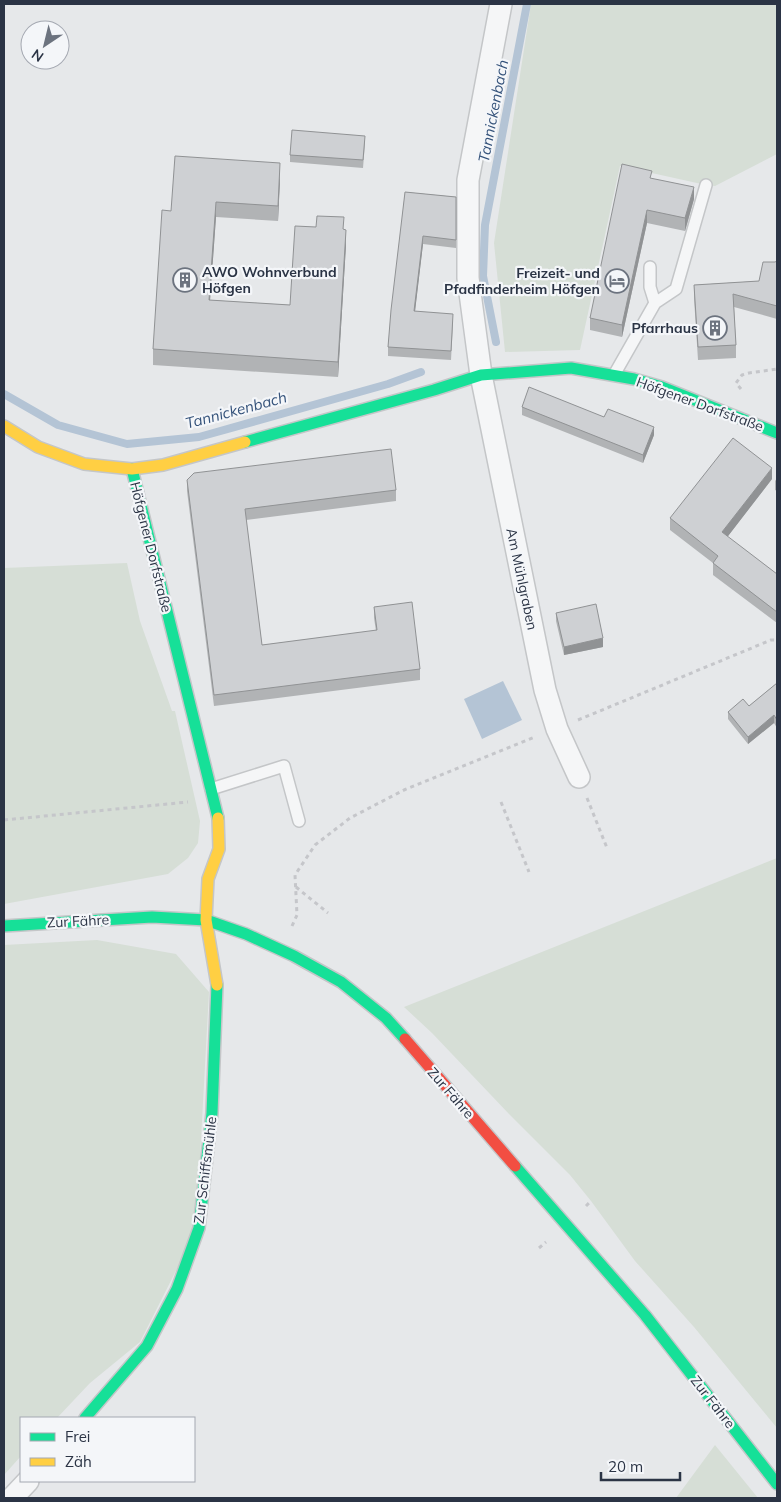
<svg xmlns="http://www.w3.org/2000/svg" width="781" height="1502" font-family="Mulish,sans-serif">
  <rect width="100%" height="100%" fill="#e6e8ea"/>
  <path fill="#d6ded6" d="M531,4H777V154L715,186L706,185L620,166L580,350L505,352L494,243Z
    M127,563L140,621L172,711H175L200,821L198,843L188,858L168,874L4,904V568Z
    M777,858V1428L694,1327L635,1261L591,1201L570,1175L509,1114L432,1033L404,1007Z
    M97,940L176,954L209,992L196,1231L140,1342L90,1383L57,1418H21V1456L4,1475V945Z
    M715,1445L758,1498H676Z"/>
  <path fill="#b4c4d5" d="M503,681L522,720L482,739L464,699Z"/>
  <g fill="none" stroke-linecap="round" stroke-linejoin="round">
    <path stroke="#b4c4d5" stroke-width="8" d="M496,342L483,276L485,225L527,4
      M4,394L58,425L127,444L199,437L388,384L421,372"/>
    <g stroke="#c4c6c8" stroke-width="14">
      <path id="lane" d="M650,267V287L655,303
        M614,375L655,303L676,289L706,185
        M211,789L284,766L299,821"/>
    </g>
    <g stroke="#c4c6c8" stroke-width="24">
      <path id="street" d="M501,4L468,180V278L481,375L545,690L557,729L579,777
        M12,1498L28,1481"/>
    </g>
    <g stroke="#c4c6c8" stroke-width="14">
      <path id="fast" d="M245,442L434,390L481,375L571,368L634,379L662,387L777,433
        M132,469L218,818
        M4,926L152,917L206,920L246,934L294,956L341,982L386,1018L405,1039
        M515,1166L645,1315L777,1484
        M85,1418L147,1346L177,1289L199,1228L212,1113L217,985"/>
    </g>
    <g stroke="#c4c6c8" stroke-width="14">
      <path id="slow" d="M4,426L38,447L84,464L132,469L163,465L245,442
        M217,985L206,920L208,879L219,849L218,818"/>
    </g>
    <g stroke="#c4c6c8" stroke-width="14">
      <path id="jam" d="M405,1039L515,1166"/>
    </g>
    <path stroke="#c5c6ca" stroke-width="3" stroke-dasharray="4 4" stroke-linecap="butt" d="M741,389L736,383L742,375L749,373L777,369
      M578,720L771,640H777
      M587,798L607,848
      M501,802L529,872
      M4,820L188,802
      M296,887L328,913
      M292,926L297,915L295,875L315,845L350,818L404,790L535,737
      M586,1206L591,1201
      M539,1248L546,1242"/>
    <use href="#lane" stroke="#f5f6f7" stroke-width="11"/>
    <use href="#street" stroke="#f5f6f7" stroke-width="21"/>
    <use href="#fast" stroke="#16e098" stroke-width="11"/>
    <use href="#slow" stroke="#ffcf43" stroke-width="11"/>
    <use href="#jam" stroke="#f24e42" stroke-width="11"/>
  </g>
  <path fill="#b1b3b5" d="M365,143L363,168L290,162V155Z
    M652,178L694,199L685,231L647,223L622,337L590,330V318Z
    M280,179L278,221L216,217L210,300L290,305L344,229L346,245L338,377L153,365V349L171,211Z
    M405,192L456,197V248L423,244L415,311L453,323L451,360L388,356V347Z
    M777,261V319L734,307L736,345V358L698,360L694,298V285L759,281Z
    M522,407L604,417L654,435L643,463L522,415Z
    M777,478V491L775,490V481Z
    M772,479L727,537L777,574V623L713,575V563L670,530V518Z
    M187,480L396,490V501L246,520L262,645L376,631L374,618V607L420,669V680L214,706L187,491Z
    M556,613L603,647L564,655L556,621Z
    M777,683V728L774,723L748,744L728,719V712L749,706Z"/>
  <path fill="#909294" d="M280,163V179L278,221V206Z
    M694,187V199L685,231V218Z
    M216,202V217L209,315V300Z
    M647,210V223L622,337V325Z
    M346,230V245L338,377V362Z
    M423,236V244L414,320V311Z
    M654,427V435L643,463V455Z
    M772,468V479L722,544V532Z
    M603,638V647L564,655V647Z
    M774,715V723L748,744V737Z"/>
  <path fill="#ced0d3" stroke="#909294" d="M292,130L365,136L363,160L290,155Z
    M175,156L280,163L278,206L216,202L209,300L290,305L295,226L316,227L317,216L344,217L343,229L346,230L338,362L153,349L162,210L171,211Z
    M622,164L652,171L650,178L694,187L685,218L647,210L622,325L590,318Z
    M405,192L456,197V240L423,236L414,311L453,314L451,351L388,347L391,310Z
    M777,261V306L733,294L736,345L698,347L694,285L759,281L763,262H775Z
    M529,387L604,417L608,409L654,427L643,455L522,407Z
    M733,438L772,468L722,532L777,574V612L713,563L718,556L670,518Z
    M391,449L396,490L245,509L262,645L377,630L374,607L412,602L420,669L214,695L187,480L194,473Z
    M596,604L603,638L564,647L556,613Z
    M777,683V720L774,715L748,737L728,712L743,699L749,706Z"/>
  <defs>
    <g id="building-ring" transform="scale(1.25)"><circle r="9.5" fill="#f4f6f9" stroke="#6c737f" stroke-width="1.5"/><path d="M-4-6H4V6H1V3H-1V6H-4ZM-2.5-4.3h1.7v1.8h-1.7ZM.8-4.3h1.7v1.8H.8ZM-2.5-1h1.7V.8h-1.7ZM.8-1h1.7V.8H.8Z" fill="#6c737f"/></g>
    <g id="hotel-ring" transform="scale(1.25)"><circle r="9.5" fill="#f4f6f9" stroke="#6c737f" stroke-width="1.5"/><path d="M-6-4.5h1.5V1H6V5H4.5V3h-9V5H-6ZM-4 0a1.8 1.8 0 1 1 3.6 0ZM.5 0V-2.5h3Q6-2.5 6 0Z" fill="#6c737f"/></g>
  </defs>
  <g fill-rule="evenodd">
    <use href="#building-ring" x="185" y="280"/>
    <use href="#hotel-ring" x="617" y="281"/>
    <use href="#building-ring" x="715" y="328"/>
  </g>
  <g text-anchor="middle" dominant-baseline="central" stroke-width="4.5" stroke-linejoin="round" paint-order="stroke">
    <g font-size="14" font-weight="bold" fill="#2b3445" stroke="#f4f6f9" text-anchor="end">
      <text x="202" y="272" text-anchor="start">AWO Wohnverbund<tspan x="202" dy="16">Höfgen</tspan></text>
      <text x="600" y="273">Freizeit- und<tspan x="600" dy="16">Pfadfinderheim Höfgen</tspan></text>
      <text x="698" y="328">Pfarrhaus</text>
    </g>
    <g font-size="14" fill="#2b3445" stroke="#f4f6f9">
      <text transform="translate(700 404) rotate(20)">Höfgener Dorfstraße</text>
      <text transform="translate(151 547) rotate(76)">Höfgener Dorfstraße</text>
      <text transform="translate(522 579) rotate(78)">Am Mühlgraben</text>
      <text transform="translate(78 921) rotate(-3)">Zur Fähre</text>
      <text transform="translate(451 1093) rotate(49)">Zur Fähre</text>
      <text transform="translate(205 1170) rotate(-83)">Zur Schiffsmühle</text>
      <text transform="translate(713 1402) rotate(52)">Zur Fähre</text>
    </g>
    <g font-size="15" font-style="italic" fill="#34527a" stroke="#f4f6f9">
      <text transform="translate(493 111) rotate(-79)">Tannickenbach</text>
      <text transform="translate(236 410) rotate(-15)">Tannickenbach</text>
    </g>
  </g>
  <rect width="781" height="1502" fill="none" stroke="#2b3445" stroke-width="10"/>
  <rect x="20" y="1417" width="175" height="65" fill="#f4f6f9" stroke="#a4a8b1"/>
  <rect x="30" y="1433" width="25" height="8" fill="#16e098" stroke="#a4a8b1"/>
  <text x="65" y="1442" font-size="15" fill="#2b3445">Frei</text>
  <rect x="30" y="1458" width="25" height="8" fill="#ffcf43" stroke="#a4a8b1"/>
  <text x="65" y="1467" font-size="15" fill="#2b3445">Zäh</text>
  <g transform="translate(45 45) rotate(215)"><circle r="24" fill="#f4f6f9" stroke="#a4a8b1"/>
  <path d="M0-4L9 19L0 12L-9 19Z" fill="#6c737f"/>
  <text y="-8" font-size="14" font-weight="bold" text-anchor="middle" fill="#2b3445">N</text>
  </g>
  <path d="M601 1472v8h79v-8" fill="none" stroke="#2b3445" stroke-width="2.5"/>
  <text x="608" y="1472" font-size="15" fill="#2b3445" stroke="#f4f6f9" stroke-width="4" paint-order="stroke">20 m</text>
</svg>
